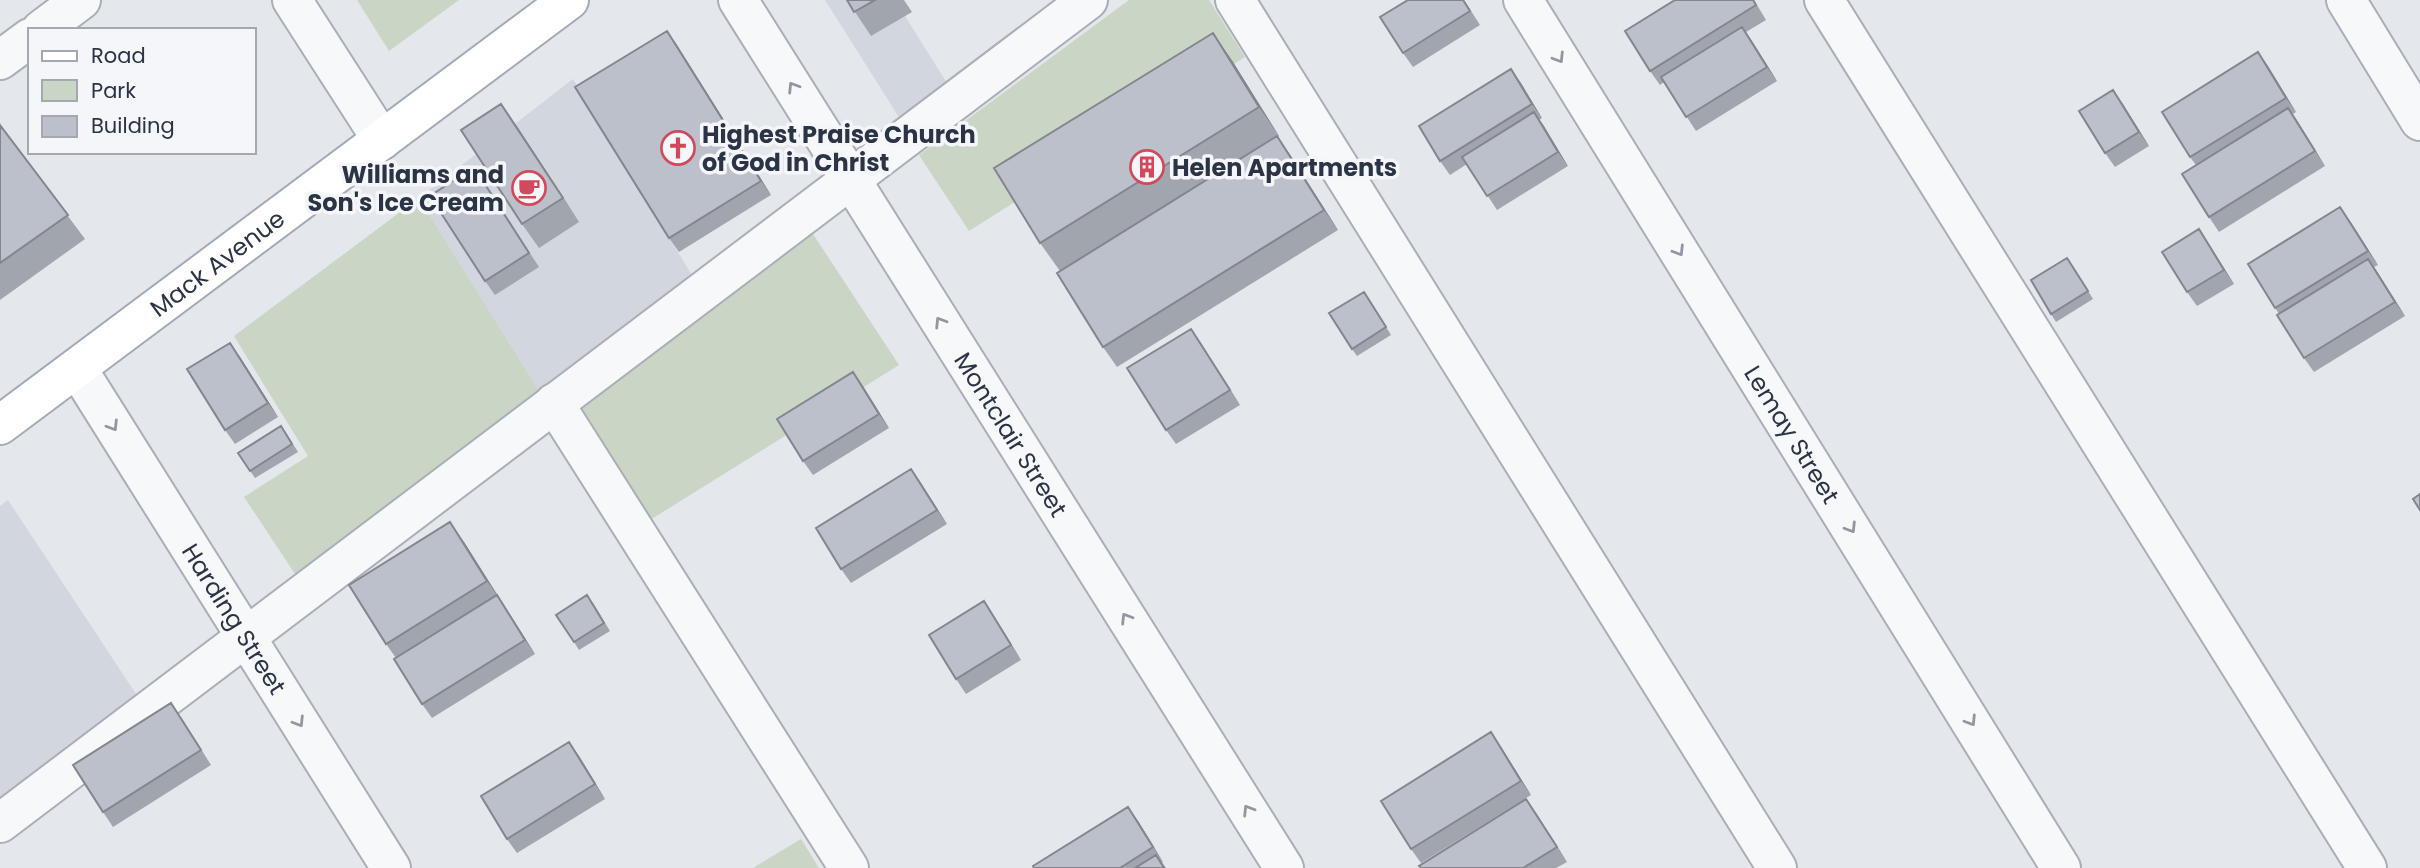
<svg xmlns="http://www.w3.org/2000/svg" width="2420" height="868" font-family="Poppins,sans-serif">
  <rect width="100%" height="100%" fill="#e4e7ec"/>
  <path fill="#d2d6de" d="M825,0H895L950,88L902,122Z
    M573,79L693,277L541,394L419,198Z
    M8,500L138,697L0,806V506Z"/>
  <path fill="#c9d6c5" d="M357,0H459L389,51Z
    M1129,0H1209L1245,57L969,231L919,155Z
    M419,198L541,394L297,577L244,497L308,456L234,336Z
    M813,234L899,365L650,520L578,410Z
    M801,839L819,868H753Z"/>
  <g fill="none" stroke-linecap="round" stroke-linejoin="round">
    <g stroke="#a9aeb7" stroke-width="42">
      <g id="minor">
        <path d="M292,0L382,140"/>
        <path id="s1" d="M738,0L1284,868"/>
        <path d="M1235,0L1777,868"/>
        <path id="s2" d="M1523,0L2061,868"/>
        <path d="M1824,0L2367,868"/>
        <path d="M2346,0L2420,121"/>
        <path d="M41,30L81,0"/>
        <path d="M0,60L30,38"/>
        <path id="s3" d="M77,368L391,868"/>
        <path d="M554,403L849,868"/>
        <path d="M0,823L1088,0"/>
      </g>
    </g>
    <g stroke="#a3abb8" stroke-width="42">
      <g id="major">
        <path id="s4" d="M0,425L569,0"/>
      </g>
    </g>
    <use href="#minor" stroke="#f7f8fa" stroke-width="38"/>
    <use href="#major" stroke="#fff" stroke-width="38"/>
  </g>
  <path fill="#a1a5ae" d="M847,0H904L912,12L871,36Z
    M1464,0L1480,25L1413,67L1403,53Z
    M1675,0H1754L1766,20L1746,32L1777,81L1696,131L1664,82L1660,85L1650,71Z
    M667,31L771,195L679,252L669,238Z
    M1213,33L1233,62L1279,136L1278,137L1338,230L1117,367L1103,347L1060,271L1040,243Z
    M2258,52L2296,112L2293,114L2325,166L2219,232L2209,217L2196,165L2190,157Z
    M1511,69L1542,118L1539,120L1568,166L1497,210L1467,164L1450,175L1440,161Z
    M2113,90L2149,146L2115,167L2105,153Z
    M0,125L85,239L0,300Z
    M518,128L579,222L539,248L522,224Z
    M474,168L539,267L495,295L485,281Z
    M2350,221L2378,265L2374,267L2405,316L2314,372L2304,358L2279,314L2248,264Z
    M2199,229L2234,284L2197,306L2187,292Z
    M2072,265L2093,299L2056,322L2051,314Z
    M1369,299L1391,335L1357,356L1352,349Z
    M1191,329L1240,405L1176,444L1166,430Z
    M240,357L278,417L235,444L225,430Z
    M853,372L889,428L813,475L803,461Z
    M286,433L298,452L255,478L238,453Z
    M911,469L947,524L851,583L841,569Z
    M464,542L535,654L432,718L422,704L396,658L386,644Z
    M984,601L1021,660L966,694L956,679Z
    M593,603L610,631L579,650L574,642Z
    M181,717L211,765L113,827L103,812Z
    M1501,747L1531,795L1421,863L1411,849Z
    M579,756L605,799L517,853L507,839Z
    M1536,813L1567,862L1556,868H1421Z
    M1138,821L1163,862H1162L1166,868H1034Z"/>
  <path fill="#83868d" d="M1742,27L1752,41L1777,81L1767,67Z
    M667,31L677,45L771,195L761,181Z
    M1213,33L1233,62L1279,136L1259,107Z
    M2258,52L2268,66L2296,112L2286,98Z
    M1511,69L1521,83L1542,118L1532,104Z
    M2113,90L2123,104L2149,146L2139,132Z
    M501,104L518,128L579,222L563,198Z
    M2288,108L2298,122L2325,166L2315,151Z
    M1534,112L1544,126L1568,166L1558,152Z
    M1277,136L1291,156L1338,230L1324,210Z
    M2340,207L2350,221L2378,265L2368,251Z
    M2199,229L2209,244L2234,284L2224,270Z
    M2368,259L2378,273L2405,316L2395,302Z
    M1191,329L1201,343L1240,405L1230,390Z
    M230,343L240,357L278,417L268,403Z
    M853,372L863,386L889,428L879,414Z
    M911,469L921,483L947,524L937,510Z
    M450,522L464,542L501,601L487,581Z
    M497,595L507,610L535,654L525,640Z
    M984,601L994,616L1021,660L1011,645Z
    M1491,732L1501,747L1531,795L1521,781Z
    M569,742L579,756L605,799L595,784Z
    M1526,799L1536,813L1567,862L1557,847Z
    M1128,807L1138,821L1163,862L1153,847Z"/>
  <path fill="#bbc0ca" stroke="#83868d" stroke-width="2" d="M847,0H875L854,12Z
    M1408,0H1463L1470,11L1403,53L1380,17Z
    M1675,0H1753L1756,5L1650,71L1625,31Z
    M1742,27L1767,67L1686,117L1661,77Z
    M667,31L761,181L669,238L575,87Z
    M1213,33L1259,107L1040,243L994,168Z
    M2258,52L2286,98L2190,157L2162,112Z
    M1511,69L1532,104L1440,161L1419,126Z
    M2113,90L2139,132L2105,153L2079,111Z
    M501,104L563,198L522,224L461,130Z
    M2288,108L2315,151L2209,217L2182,174Z
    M1534,112L1558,152L1487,196L1462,157Z
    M0,125L68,215L0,263Z
    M1277,136L1324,210L1103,347L1057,273Z
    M474,167L529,253L485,281L430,196Z
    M2340,207L2368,251L2275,308L2248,264Z
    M2199,229L2224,270L2187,292L2162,252Z
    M2067,258L2088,291L2051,314L2031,280Z
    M2368,259L2395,302L2304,358L2277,315Z
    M1364,292L1386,327L1352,349L1329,313Z
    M1191,329L1230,390L1166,430L1127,368Z
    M230,343L268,403L225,430L187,369Z
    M853,372L879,414L803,461L777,419Z
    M281,426L292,444L250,471L238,453Z
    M911,469L937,510L841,569L816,528Z
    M2420,494V510L2413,499Z
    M450,522L487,581L386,644L349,585Z
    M497,595L525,640L422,704L394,659Z
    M587,595L604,623L574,642L556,615Z
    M984,601L1011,645L956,679L929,635Z
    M171,703L201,750L103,812L73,765Z
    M1491,732L1521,781L1411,849L1381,801Z
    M569,742L595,784L507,839L481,796Z
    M1526,799L1557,847L1523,868H1421L1419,866Z
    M1128,807L1153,847L1120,868H1034L1033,866Z
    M1156,855L1164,868H1135Z"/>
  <defs><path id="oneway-chevron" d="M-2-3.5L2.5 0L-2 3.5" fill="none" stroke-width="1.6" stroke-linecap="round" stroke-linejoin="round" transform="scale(1.75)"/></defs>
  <g stroke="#9196a0">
    <use href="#oneway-chevron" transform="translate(1559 58) rotate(58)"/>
    <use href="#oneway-chevron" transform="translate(793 87) rotate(-122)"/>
    <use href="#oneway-chevron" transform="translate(1679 251) rotate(58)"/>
    <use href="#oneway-chevron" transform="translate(940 322) rotate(-122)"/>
    <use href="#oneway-chevron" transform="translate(113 426) rotate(58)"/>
    <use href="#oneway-chevron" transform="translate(1851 528) rotate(58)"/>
    <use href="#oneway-chevron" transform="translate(1126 618) rotate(-122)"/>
    <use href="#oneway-chevron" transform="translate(1971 721) rotate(58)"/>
    <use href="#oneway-chevron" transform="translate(299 722) rotate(58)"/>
    <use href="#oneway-chevron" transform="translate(1248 810) rotate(-122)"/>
  </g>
  <defs>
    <g id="church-ring" transform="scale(1.75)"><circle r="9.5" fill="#f4f6f9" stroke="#d1495b" stroke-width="1.5"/><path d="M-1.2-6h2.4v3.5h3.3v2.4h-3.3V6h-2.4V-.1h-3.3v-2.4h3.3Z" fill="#d1495b"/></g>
    <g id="building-ring" transform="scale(1.75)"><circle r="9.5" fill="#f4f6f9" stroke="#d1495b" stroke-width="1.5"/><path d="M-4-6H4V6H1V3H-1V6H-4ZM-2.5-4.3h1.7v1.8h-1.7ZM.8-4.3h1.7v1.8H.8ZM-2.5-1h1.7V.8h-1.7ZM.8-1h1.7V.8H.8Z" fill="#d1495b"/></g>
    <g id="cafe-ring" transform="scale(1.75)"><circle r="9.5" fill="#f4f6f9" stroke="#d1495b" stroke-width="1.5"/><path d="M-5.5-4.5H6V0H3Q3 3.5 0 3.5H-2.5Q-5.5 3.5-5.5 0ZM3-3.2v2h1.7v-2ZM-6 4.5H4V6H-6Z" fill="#d1495b"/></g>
  </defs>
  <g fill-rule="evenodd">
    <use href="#church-ring" x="678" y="148"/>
    <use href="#building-ring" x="1147" y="167"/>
    <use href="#cafe-ring" x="529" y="188"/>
  </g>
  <g text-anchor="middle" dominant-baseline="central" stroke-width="7" stroke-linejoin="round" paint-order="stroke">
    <g font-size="24" font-weight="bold" fill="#2b3445" stroke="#f4f6f9" text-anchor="start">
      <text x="702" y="134">Highest Praise Church<tspan x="702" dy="28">of God in Christ</tspan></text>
      <text x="1172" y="167">Helen Apartments</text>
      <text x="504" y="174" text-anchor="end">Williams and<tspan x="504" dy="28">Son's Ice Cream</tspan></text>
    </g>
    <g font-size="24" fill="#2b3445" stroke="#f4f6f9">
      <text stroke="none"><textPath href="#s4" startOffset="271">Mack Avenue</textPath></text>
      <text stroke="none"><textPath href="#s1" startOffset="513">Montclair Street</textPath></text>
      <text stroke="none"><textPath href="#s2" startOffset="511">Lemay Street</textPath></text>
      <text stroke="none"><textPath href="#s3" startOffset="296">Harding Street</textPath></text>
    </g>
  </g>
  <rect x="28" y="28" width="228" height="126" fill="#f4f6f9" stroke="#a4a8b1" stroke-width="2"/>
  <rect x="42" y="51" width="35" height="10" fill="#ffffff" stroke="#a4a8b1" stroke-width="2"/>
  <text x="91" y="63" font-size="21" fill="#2b3445">Road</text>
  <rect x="42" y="80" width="35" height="21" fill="#c9d6c5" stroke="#a4a8b1" stroke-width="2"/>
  <text x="91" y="98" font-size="21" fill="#2b3445">Park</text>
  <rect x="42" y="116" width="35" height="21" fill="#bbc0ca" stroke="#a4a8b1" stroke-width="2"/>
  <text x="91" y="133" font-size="21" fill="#2b3445">Building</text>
</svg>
